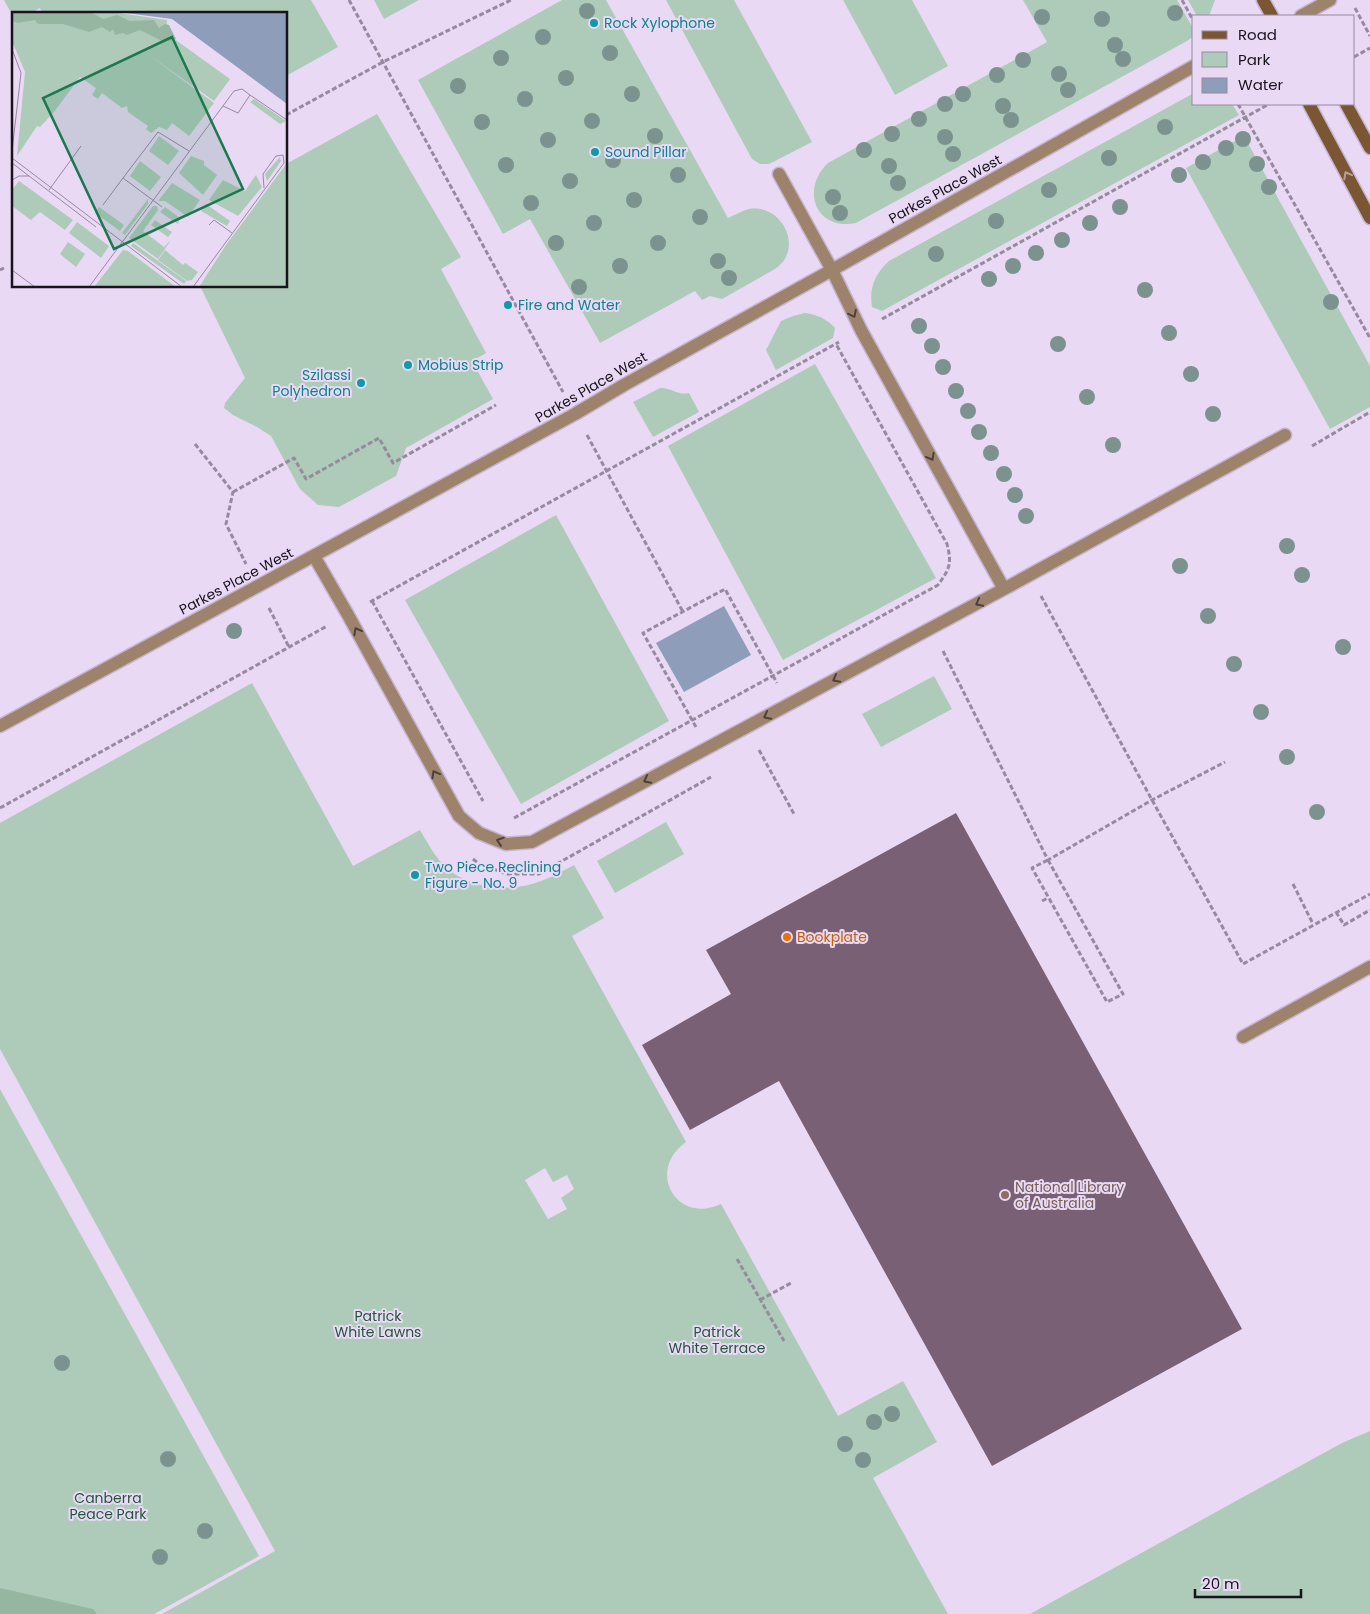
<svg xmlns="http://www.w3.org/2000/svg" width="1370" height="1614" font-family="Poppins,sans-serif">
  <rect width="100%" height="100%" fill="#e9d9f5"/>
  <path fill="#adcbb8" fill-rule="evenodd" d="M4,0H311L338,47L286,76V14H43L40,8L28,14H14V18Z
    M374,0H419L384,19Z
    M562,0H606L728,218C735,215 741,211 749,209C784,204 804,250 775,269L722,299L710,296L702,300L695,291L600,343L530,219L503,234L418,80Z
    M666,0H734L812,142L769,164H760L752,159Z
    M843,0H912L948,66L895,95Z
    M1023,0H1177L1194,30V36L1187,41L856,223C816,231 800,190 828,163L1047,42Z
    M1188,0H1215L1209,16H1197Z
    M1194,93V104H1232L1239,115L882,311L872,307C869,287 875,274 889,261Z
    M377,114L461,257L441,269L486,353L472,361L493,399L406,448L396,476L339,507L318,505L300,489L271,436L257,427L233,415L224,408L225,403L245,378L200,286H286V164Z
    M1244,136L1370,366V407L1330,429L1186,168Z
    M805,313C817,315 826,318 835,328L833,338L776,370L766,350L781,321L793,316Z
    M815,364L936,578L783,660L668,446Z
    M660,388C670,387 679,396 689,393L699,412L653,437L633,402Z
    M556,515L669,721L521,804L405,600Z
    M934,676L952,709L881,747L862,714Z
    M252,683L353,866L420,830C426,840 432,851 439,860C459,886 502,893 532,884C547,880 561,872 574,865L604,918L572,936L686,1142C645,1171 677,1225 721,1204L838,1416L903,1381L937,1442L873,1478L948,1614H162L275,1551L0,1049V823ZM545,1168L553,1182L567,1175L574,1189L561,1198L567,1209L548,1219L525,1180Z
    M666,822L684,854L615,893L597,861Z
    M0,1089L259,1556L154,1614H0Z
    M1370,1431V1614H1030L1342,1443Z"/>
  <path fill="#97b6a2" d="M0,1588L93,1609L97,1614H0Z"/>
  <path fill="#8e9db9" d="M724,606L751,655L684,692L656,643Z"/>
  <path fill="#796075" d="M956,813L1242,1329L992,1466L779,1081L690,1130L642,1045L731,994L706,950Z"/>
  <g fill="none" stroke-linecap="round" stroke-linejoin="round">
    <g stroke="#c4b5ce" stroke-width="15">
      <path id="service" d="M314,556L348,615L459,816L479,833L506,844L532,842L1004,589L861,330L832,270L779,174
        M1004,589L1285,435
        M1243,1037L1370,967"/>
    </g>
    <g stroke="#c4b5ce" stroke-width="15">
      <path id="minor" d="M1301,16L1330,0
        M0,726L575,414L624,385L832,270L1194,66"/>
    </g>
    <g stroke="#c4b5ce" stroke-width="15">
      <path id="secondary" d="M1263,0L1272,16
        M1309,104L1370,218
        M1346,104L1370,148"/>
    </g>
    <path stroke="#968a9f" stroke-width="3" stroke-dasharray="5 2.5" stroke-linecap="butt" d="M349,0L563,392
      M1182,0L1194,22
      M1355,8L1370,36
      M1354,57L1370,48
      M1238,104L1370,338
      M286,115L383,62L511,0
      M0,270L4,268
      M882,319L1269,104
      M587,435L683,612
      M195,444L233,492L226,524L246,564
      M1312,446L1370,412
      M233,492L294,458L306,479L379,438L393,463L496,405
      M1041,596L1152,800L1243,964L1370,894
      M372,601L483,801
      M370,602L839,342
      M269,608L289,647
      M943,651L1048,860L1152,800L1225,762
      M696,727L643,633L725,589L777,683
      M759,750L794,814
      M0,808L327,626
      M514,818L938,585C950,568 952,564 947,544L836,344
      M473,859L479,864L507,874H539L711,777
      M1048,860L1123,994L1107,1002L1032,868Z
      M1293,884L1313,924
      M1042,901L1048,898
      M1336,912L1344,925L1370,910
      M737,1259L784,1341
      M760,1300L791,1283"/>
    <use href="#service" stroke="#9d836b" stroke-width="12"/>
    <use href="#minor" stroke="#9d836b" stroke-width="12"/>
    <use href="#secondary" stroke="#7b5632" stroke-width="12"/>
  </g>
  <g fill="#7c928e">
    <circle cx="587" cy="11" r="8"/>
    <circle cx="1175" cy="13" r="8"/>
    <circle cx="1042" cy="17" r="8"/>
    <circle cx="1102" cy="19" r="8"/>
    <circle cx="543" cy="37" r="8"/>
    <circle cx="1115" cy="45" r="8"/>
    <circle cx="610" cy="53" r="8"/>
    <circle cx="501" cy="58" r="8"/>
    <circle cx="1123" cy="59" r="8"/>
    <circle cx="1023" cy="60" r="8"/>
    <circle cx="1059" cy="74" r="8"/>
    <circle cx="997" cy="75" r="8"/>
    <circle cx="566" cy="78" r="8"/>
    <circle cx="458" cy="86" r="8"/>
    <circle cx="1068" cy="90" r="8"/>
    <circle cx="632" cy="94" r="8"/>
    <circle cx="963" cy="94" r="8"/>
    <circle cx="525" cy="99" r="8"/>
    <circle cx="945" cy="104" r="8"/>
    <circle cx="1003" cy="106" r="8"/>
    <circle cx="919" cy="119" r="8"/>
    <circle cx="1011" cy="120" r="8"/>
    <circle cx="592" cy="121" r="8"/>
    <circle cx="482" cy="122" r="8"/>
    <circle cx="1165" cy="127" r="8"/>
    <circle cx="892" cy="134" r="8"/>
    <circle cx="655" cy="136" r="8"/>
    <circle cx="945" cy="137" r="8"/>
    <circle cx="1243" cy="139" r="8"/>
    <circle cx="548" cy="140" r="8"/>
    <circle cx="1226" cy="148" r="8"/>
    <circle cx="864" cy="150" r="8"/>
    <circle cx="953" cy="154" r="8"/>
    <circle cx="1109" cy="158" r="8"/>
    <circle cx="613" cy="160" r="8"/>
    <circle cx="1203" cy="162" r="8"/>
    <circle cx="1257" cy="164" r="8"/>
    <circle cx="506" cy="165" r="8"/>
    <circle cx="889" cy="166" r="8"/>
    <circle cx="678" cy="175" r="8"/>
    <circle cx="1179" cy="175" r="8"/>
    <circle cx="570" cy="181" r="8"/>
    <circle cx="898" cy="183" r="8"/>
    <circle cx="1269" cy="187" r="8"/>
    <circle cx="1049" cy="190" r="8"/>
    <circle cx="833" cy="197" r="8"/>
    <circle cx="634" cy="200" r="8"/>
    <circle cx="531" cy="203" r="8"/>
    <circle cx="1120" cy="207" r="8"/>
    <circle cx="840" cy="213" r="8"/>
    <circle cx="700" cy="217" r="8"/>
    <circle cx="996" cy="221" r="8"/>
    <circle cx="594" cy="223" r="8"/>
    <circle cx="1090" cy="223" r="8"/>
    <circle cx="1062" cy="240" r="8"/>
    <circle cx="556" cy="243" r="8"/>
    <circle cx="658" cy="243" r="8"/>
    <circle cx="1036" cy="253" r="8"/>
    <circle cx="936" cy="254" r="8"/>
    <circle cx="718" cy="261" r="8"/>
    <circle cx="620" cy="266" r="8"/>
    <circle cx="1013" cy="266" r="8"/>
    <circle cx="729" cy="278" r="8"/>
    <circle cx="989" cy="279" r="8"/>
    <circle cx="579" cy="287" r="8"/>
    <circle cx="1145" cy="290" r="8"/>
    <circle cx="1331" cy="302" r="8"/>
    <circle cx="919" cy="326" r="8"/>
    <circle cx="1169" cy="333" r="8"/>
    <circle cx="1058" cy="344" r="8"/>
    <circle cx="932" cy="346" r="8"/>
    <circle cx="943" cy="367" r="8"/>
    <circle cx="1191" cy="374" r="8"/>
    <circle cx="956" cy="391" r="8"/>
    <circle cx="1087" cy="397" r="8"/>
    <circle cx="968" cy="411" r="8"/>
    <circle cx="1213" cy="414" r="8"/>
    <circle cx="979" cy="432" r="8"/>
    <circle cx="1113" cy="445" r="8"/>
    <circle cx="991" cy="453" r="8"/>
    <circle cx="1004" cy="474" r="8"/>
    <circle cx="1015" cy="495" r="8"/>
    <circle cx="1026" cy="516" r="8"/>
    <circle cx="1287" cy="546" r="8"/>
    <circle cx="1180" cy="566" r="8"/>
    <circle cx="1302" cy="575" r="8"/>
    <circle cx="1208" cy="616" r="8"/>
    <circle cx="234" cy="631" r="8"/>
    <circle cx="1343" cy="647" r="8"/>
    <circle cx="1234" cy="664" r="8"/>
    <circle cx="1261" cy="712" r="8"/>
    <circle cx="1287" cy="757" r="8"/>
    <circle cx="1317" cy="812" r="8"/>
    <circle cx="62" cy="1363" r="8"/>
    <circle cx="892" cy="1414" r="8"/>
    <circle cx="874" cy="1422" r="8"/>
    <circle cx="845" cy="1444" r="8"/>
    <circle cx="168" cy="1459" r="8"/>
    <circle cx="863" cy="1460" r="8"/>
    <circle cx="205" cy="1531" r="8"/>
    <circle cx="160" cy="1557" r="8"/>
  </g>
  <defs><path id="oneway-chevron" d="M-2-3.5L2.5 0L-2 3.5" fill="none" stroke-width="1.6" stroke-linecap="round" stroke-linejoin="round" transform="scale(1.25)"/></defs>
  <use stroke="#b89e9d" href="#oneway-chevron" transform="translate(1347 175) rotate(-118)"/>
  <g stroke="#4e403c">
    <use href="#oneway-chevron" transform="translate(853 314) rotate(64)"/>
    <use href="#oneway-chevron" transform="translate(931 457) rotate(61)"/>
    <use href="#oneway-chevron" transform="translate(979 603) rotate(152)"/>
    <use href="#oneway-chevron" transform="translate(357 631) rotate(-118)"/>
    <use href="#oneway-chevron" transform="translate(836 679) rotate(152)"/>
    <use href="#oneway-chevron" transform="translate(767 716) rotate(152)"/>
    <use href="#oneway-chevron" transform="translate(435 774) rotate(-119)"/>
    <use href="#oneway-chevron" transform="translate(647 780) rotate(152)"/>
    <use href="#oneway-chevron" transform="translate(500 841) rotate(-162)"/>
  </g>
  <g fill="#0f9aa8" stroke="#e9d9f5" stroke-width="2">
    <circle cx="594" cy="23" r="5"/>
    <circle cx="595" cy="152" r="5"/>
    <circle cx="508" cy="305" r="5"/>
    <circle cx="408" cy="365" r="5"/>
    <circle cx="361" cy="383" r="5"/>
    <circle cx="415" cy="875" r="5"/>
  </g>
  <circle fill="#e8710a" stroke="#e9d9f5" stroke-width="2" cx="787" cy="937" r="5"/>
  <circle fill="#8d6e63" stroke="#e9d9f5" stroke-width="2" cx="1005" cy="1195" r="5"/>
  <g text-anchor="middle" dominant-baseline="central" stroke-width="4" stroke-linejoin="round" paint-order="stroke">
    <g font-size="14" fill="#0d838f" stroke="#e9d9f5" text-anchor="start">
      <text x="604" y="23">Rock Xylophone</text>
      <text x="605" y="152">Sound Pillar</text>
      <text x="518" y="305">Fire and Water</text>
      <text x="418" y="365">Mobius Strip</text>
      <text x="351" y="375" text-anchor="end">Szilassi<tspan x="351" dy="16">Polyhedron</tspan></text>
      <text x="425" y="867">Two Piece Reclining<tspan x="425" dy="16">Figure - No. 9</tspan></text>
    </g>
    <g font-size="14" fill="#19131d" stroke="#e9d9f5">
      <text transform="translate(945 189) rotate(-29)">Parkes Place West</text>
      <text transform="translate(591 387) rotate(-30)">Parkes Place West</text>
      <text transform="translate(236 581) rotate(-28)">Parkes Place West</text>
    </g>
    <g font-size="14" fill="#c56008" stroke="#e9d9f5" text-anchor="start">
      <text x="797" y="937">Bookplate</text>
    </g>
    <g font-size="14" fill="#785e54" stroke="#e9d9f5" text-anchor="start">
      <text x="1015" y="1187">National Library<tspan x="1015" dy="16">of Australia</tspan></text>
    </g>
    <g font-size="14" fill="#22573a" stroke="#e9d9f5">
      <text x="378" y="1316">Patrick<tspan x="378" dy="16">White Lawns</tspan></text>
      <text x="717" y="1332">Patrick<tspan x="717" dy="16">White Terrace</tspan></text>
      <text x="108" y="1498">Canberra<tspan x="108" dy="16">Peace Park</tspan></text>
    </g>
  </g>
  <g transform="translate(12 12)">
    <rect width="275" height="275" fill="#e9d9f5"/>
    <path d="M0,0H99L155,8L154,21L218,67L202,89L137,43L202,91L177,124L160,111L155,118L147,115L139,121L134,117L136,114L116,100L115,94L110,96L90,81L86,87L80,83L84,76L68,65L42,100L28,115L25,114L5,144L13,60L0,29ZM242,87L274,109L268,112L238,90ZM147,124L167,139L156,153L137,139ZM179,144L192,149V153L205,163L191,183L167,161ZM268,145L269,149L255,169L253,162ZM128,149L149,165L138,179L118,164ZM275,151V275H187L214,233ZM244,163L250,175L226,204L197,188L211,168L233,179ZM7,169L61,208L53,218L28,200L19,208L0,194V178ZM160,171L188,188L176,205L153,189H146ZM136,187V192L113,223L110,221ZM194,192L218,209L215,214L189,199ZM141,194H145L146,198L131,219L152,235L159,228L146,247L117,226ZM87,195L112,213L108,219L83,201ZM153,195L168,206L166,212L148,200ZM143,208L160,220L156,225L139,213ZM65,210L97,234L89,246L57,221ZM56,230L73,242L64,255L48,242ZM121,231L174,269L172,272L119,234ZM111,238L116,239L164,275H82ZM153,238L171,253L173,251L186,260L180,268L175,269L146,248Z" fill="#adcbb8"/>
    <path d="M0,0L80,1L91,7L105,3L118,9L142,8L147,16L153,12L157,13L164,27L152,30L128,18L115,23L111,21L103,23L101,17L98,20L90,15L77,20L51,12H26L23,8L6,11L1,9Z" fill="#97b6a2"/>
    <path d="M107,0H275V92L160,7Z" fill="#8e9db9"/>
    <path fill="none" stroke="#968a9f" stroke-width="1" d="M0,37L9,61L0,139M0,52V95M238,83L275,108M211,94L226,101L238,83M0,146L170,275M0,151L84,215M0,168L7,164H17M37,178L69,134M91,193L111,166M150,195L111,166L146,120L177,139M197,213L202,208L220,221M0,258L23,275M77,275L222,79L230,77L238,83M181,275L272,151L271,143L264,144L251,162L252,176"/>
    <path fill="#1c784e" fill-opacity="0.15" stroke="#1c784e" stroke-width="2.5" d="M160,25L231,177L102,237L31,86Z"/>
    <rect width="275" height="275" fill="none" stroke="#19131d" stroke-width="2.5"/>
  </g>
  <rect x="1192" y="15" width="162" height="90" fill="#e9d9f5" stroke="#968a9f"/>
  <rect x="1202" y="31" width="25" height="8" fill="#7b5632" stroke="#968a9f"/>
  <text x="1238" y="40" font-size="15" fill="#19131d">Road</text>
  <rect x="1202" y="52" width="25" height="15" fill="#adcbb8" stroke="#968a9f"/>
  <text x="1238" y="65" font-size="15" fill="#19131d">Park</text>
  <rect x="1202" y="78" width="25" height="15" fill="#8e9db9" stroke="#968a9f"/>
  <text x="1238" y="90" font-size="15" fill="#19131d">Water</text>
  <path d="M1195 1589v8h106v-8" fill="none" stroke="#19131d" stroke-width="2.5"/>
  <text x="1202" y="1589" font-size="15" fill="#19131d" stroke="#e9d9f5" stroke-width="4" paint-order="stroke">20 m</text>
</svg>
